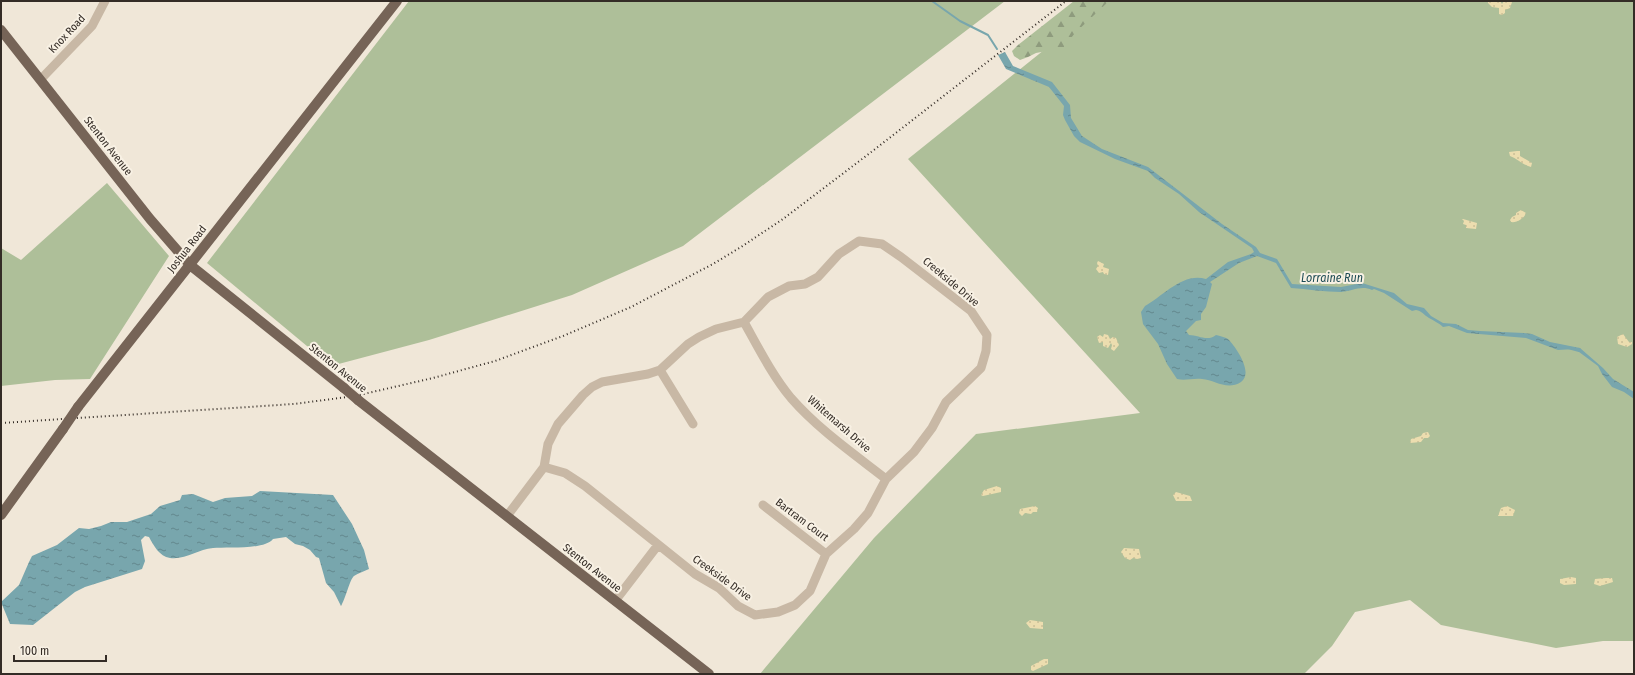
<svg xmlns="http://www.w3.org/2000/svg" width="1635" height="675" font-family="'Fira Sans Condensed',sans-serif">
  <defs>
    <pattern id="forest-firs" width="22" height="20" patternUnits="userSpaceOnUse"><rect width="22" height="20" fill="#aebf99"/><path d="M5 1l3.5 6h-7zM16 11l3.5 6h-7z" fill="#8e9b7d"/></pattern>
    <pattern id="sand-dots" width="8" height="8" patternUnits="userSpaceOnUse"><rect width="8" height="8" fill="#ecddaf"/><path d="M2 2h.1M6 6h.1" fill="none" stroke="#cbbe96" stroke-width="1.8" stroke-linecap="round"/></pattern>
    <pattern id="water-ripples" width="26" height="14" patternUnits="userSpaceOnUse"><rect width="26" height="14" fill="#78a6ad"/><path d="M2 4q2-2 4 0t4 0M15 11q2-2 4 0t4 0" fill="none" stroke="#63878d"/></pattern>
  </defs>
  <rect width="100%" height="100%" fill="#f0e7d8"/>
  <path fill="#aebf99" d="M409,1H1005L683,246L572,295L429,340L331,366L207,263Z
    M1105,1H1634V641H1603L1556,648L1441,625L1410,600L1355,612L1332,646L1304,674H760L874,538L976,434L1140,413L908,159Z
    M107,183L169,256L90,379L55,380L1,386V248L21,260Z"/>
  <path fill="url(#forest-firs)" d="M1074,1H1109L1075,33L1063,48L1036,53L1028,57L1020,60L1014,56L1012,51L1018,45Z"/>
  <path fill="url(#sand-dots)" d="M1488,1H1500L1502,4L1504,1L1512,2L1510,8L1505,10V13L1502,15L1499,14V8L1492,7L1488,3Z
    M1517,151H1520V156L1532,163L1531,167C1523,165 1518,159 1510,156L1509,152Z
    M1521,210L1526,213C1524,219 1516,223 1511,222L1510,220L1512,217L1516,215V213Z
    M1463,219L1477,223L1476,229L1466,228V225L1463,224L1464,221L1462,219Z
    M1098,261L1104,264L1103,267L1109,269L1108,275L1104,274L1103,272L1099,273L1096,269L1098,266L1097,263Z
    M1104,334L1108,335L1110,339L1113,337L1116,338L1119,345L1114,351L1111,349L1112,345L1111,343L1108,348L1103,346V342L1099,343L1097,337L1100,335L1103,337Z
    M1623,334L1629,342H1632V344L1627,347L1618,344L1617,337Z
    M1428,432L1430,436L1428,438H1424L1421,442L1410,443L1411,439L1421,436L1423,433Z
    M997,486L1001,488V492L983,496L981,495L984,490Z
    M1176,492L1190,496L1192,501H1176L1173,495Z
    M1035,506L1038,508L1037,512H1033L1031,514L1025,513L1022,516L1019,513L1020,509Z
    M1507,506L1515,510L1513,516H1498L1501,508Z
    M1124,548L1139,549L1141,558L1137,559L1133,558L1130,560L1125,558L1121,552Z
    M1571,577L1576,578V584L1564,585L1560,583V579Z
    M1606,578H1612L1613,582L1600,586L1594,584L1595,579Z
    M1030,620L1043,622V629L1030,628L1026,623Z
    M1044,659H1048V664L1033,671L1031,670V666Z"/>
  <path fill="url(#water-ripples)" d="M1005,52L1013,66L1052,82L1070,105L1071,118L1082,136L1102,149L1148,167L1222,224L1256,247L1260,253L1277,259L1292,284L1341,287L1362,283L1394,293L1407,304L1424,308L1431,316L1443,323L1456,324L1468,330L1480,331L1524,333L1532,334L1550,342L1580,348L1603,368L1613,379L1634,392V399L1624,392L1612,387L1602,374L1598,366L1575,349L1558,350L1526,338L1467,333L1449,326L1443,327C1439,323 1434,321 1429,318C1424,315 1422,311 1416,310L1412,311L1384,293L1374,289L1372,290C1361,285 1353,291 1341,292C1325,292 1307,289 1291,288L1276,263L1257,256L1239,263L1210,282L1212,284L1206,307L1201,314V320L1196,321L1186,331L1189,335C1199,335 1207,342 1216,335C1220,336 1225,337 1228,339C1236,347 1254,373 1241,382C1227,391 1215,380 1202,379C1193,378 1185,381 1177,379L1167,364L1158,344L1143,324L1141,312L1145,306C1163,296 1183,272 1206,279L1228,262L1251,254L1254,252L1252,248L1199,212L1179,194L1155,178L1148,171L1115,159L1080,142L1074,136L1065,120L1063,115L1064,106L1049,87L1006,69L998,55Z
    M260,491L333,495L352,524L364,550L369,569C365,571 358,573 354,576C350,579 345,600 341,606L334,592L326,583L319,558L316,557L310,550L303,546L295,544L286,537L273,539C265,550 226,547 213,548C198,549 186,560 170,558C159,556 154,546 149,537L145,536L141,540L145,561L142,569L85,587L75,592L33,625L10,624L1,602L19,585L29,562L32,556L57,545L79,528L89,529L101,526L111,522H127L151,514L160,506L180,500L182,495L193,494L213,502L225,498L252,496Z"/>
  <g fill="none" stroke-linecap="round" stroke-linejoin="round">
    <path stroke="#78a6ad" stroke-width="2" d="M932,1L960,21L988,35L997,49
      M1568,348L1579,351"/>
    <path stroke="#c8b8a5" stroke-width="9" d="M41,79L92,26L105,1
      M744,322C758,347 772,375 791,398C818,429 854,454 886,479
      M660,370L693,424
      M763,505L826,554
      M507,516L544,467L548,444L558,424L583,395L592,387L602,382L648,374L660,370L688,344L699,337L716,329L744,322L768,297L789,286L805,284L818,277L839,254L859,241L882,244L901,257L971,311L987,335L986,351L981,368L946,402L932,428L914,452L886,479L868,513L854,529L826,554L810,591L795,605L778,612L755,615L738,606L719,588L695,574L585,486L565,473L544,467
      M615,601L658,545"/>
    <path stroke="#766457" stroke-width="10" d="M1,30L150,219L190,265L344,388
      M358,400L709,674
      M78,407L397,1
      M1,515L63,429"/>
    <path stroke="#342c26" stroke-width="2" stroke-dasharray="1 3" stroke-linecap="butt" d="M1,423L294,404L355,396L433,378L495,361L563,336L631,307L713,264L741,247L783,219L870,153L1066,1"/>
    <path stroke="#766457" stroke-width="10" d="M344,388L358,400
      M63,429L78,407"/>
  </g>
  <g text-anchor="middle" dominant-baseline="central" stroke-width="4" stroke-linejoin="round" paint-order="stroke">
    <g font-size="11" fill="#342c26" stroke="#f8f1e4">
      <text transform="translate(67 34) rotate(-47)">Knox Road</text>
      <text transform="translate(108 146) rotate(52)">Stenton Avenue</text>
      <text transform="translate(187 249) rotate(-52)">Joshua Road</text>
      <text transform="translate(951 282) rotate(40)">Creekside Drive</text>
      <text transform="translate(338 368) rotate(39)">Stenton Avenue</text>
      <text transform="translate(839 424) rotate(41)">Whitemarsh Drive</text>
      <text transform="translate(802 520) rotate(37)">Bartram Court</text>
      <text transform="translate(592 568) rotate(38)">Stenton Avenue</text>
      <text transform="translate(722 578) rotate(36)">Creekside Drive</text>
    </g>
    <g font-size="12" font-style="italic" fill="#1c4b54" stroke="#f8f1e4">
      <text x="1332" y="278">Lorraine Run</text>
    </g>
  </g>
  <rect width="1635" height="675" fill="none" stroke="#342c26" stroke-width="4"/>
  <path d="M14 655v6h92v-6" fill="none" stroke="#342c26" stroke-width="2"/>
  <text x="20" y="655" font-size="12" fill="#342c26" stroke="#f8f1e4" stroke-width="3" paint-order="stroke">100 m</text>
</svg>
